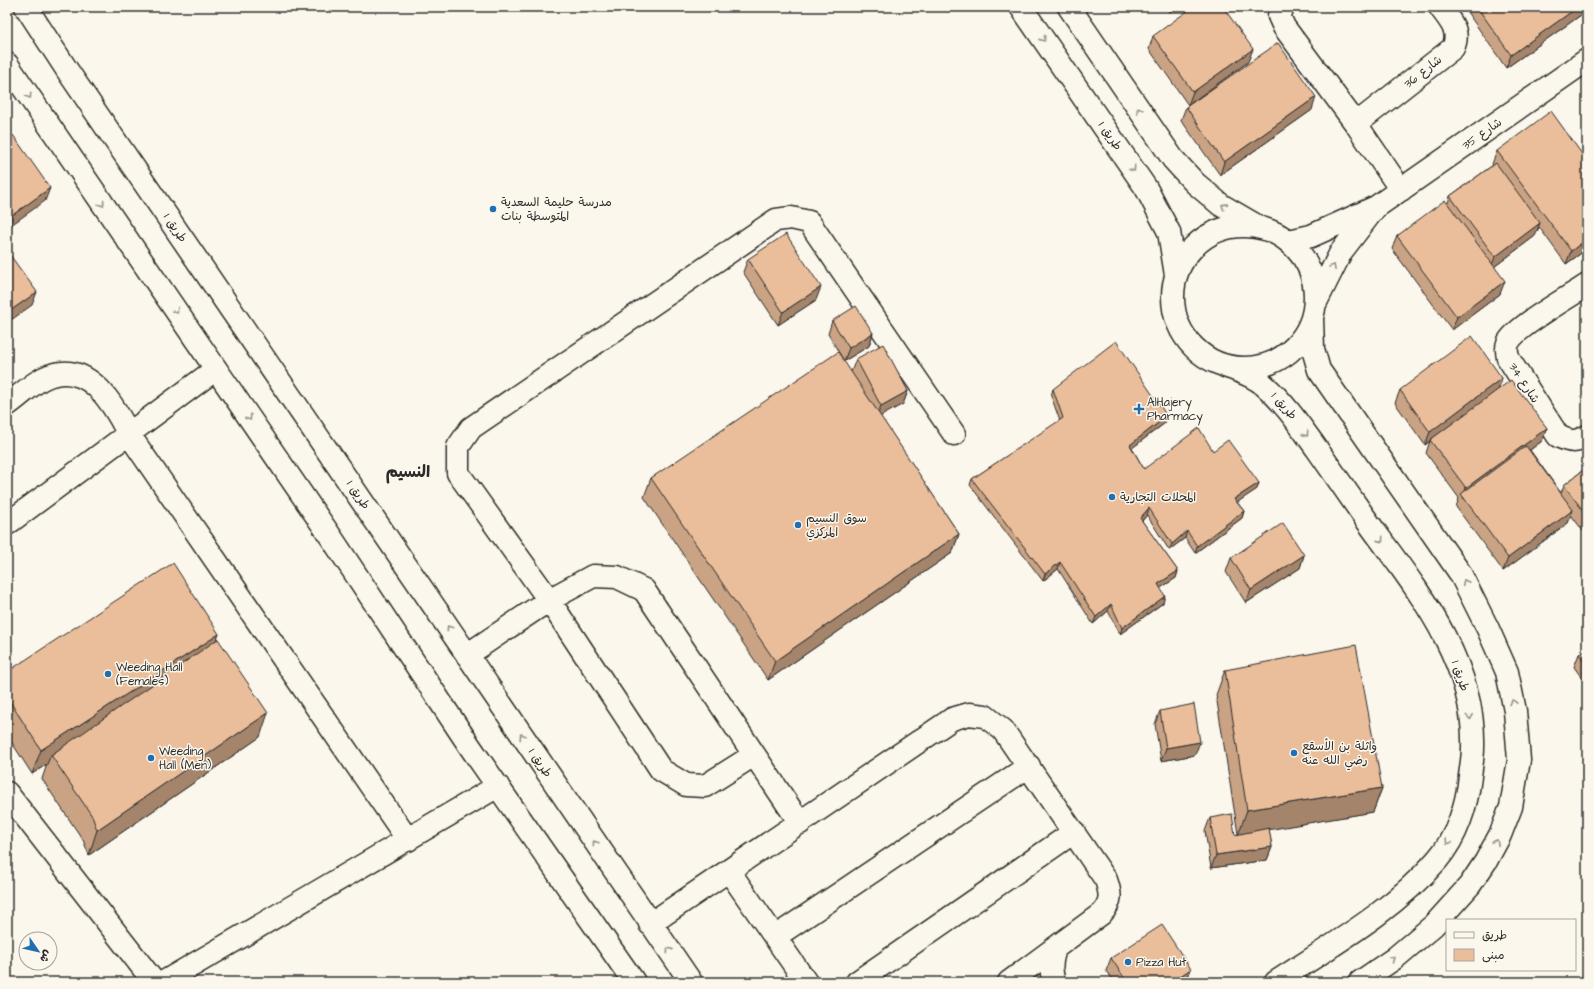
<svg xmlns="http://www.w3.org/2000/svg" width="1594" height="989" font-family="'Architects Daughter','Playpen Sans Arabic',sans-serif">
  <rect width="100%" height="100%" fill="#fbf7ec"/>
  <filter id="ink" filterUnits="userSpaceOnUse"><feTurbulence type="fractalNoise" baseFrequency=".025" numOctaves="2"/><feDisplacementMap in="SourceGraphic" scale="8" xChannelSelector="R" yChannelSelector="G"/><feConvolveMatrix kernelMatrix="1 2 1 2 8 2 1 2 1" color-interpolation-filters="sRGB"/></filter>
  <g filter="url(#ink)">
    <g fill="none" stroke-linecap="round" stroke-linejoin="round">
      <g stroke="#2b2b2b" stroke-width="25">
        <path id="minor" d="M26,7L69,73L691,982
          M1021,7L1146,188L1169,232L1176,275
          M1069,7L1173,159L1195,183L1221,205L1257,226
          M1283,7L1279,16L1284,27L1356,124L1401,190
          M7,64L331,537L471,748L634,982
          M1356,124L1453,48C1461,31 1450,21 1440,7
          M1173 297a71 71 0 1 1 142 0a71 71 0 1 1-142 0Z
          M1289,241L1311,236L1376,207L1587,60
          M1587,285C1571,296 1515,327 1508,343C1506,347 1507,353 1508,358L1558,436C1570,442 1576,443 1587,436
          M1316,302L1341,252L1374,209
          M1312,319L1313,349L1319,370L1460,573L1488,629L1507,672L1515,711L1519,760L1511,807L1500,835L1486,861L1470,885L1434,925L1395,958L1360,982
          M1225,366C1238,371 1253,375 1264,385C1285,403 1301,427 1317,449C1333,472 1349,495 1365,518C1414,586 1476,659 1473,748C1473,757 1471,767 1470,776C1467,805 1457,837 1437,860C1393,911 1332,945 1276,982
          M7,405C19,397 31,384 44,378C86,358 112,401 128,433L408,840
          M7,524L216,369
          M467,655L549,600L593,576L617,577L644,590L800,823
          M754,755L705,786L686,785L661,770L549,600L458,473V447L471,428L776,220L791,218L809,222L954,434
          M7,793L154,982
          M729,871L806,982
          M650,924L952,719L969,714L985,716L1003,730L1106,880C1111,894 1112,902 1101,914L1009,982
          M775,937L1029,766
          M164,982L498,786
          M857,982L1074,832
          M1054,982C1050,970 1051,961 1055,949"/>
      </g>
      <use href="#minor" stroke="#fbf7ec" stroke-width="22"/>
    </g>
    <path fill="#c9a384" stroke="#2b2b2b" d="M1166,7H1176L1170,12Z
      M1468,7H1584L1581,15L1506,68L1467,12Z
      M1153,36L1248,62L1188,105L1149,49Z
      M1186,107L1312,110L1220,175L1181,120Z
      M1497,151L1587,249L1566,264L1539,227L1535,236L1494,267L1500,294L1452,330L1392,249L1397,236L1448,203L1450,196L1493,165L1492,164Z
      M748,259L816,300L778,325L743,272Z
      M832,321L873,333L869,346L844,361L828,334Z
      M856,359L908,391L903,404L880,416L959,534L952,553L768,680L644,497L651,478L851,372Z
      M1502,378L1498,389L1547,428L1542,441L1530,450L1561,493L1564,485L1587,467V536L1571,515L1568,523L1503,571L1456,507L1459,498L1426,453L1430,441L1425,445L1395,403L1400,390Z
      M1053,389L1167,416L1165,423L1132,448L1144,469L1213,451L1259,483L1257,489L1237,502L1244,511L1242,518L1195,553L1185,538L1169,550L1147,515L1142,521L1178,571L1176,578L1160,588L1163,603L1120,634L1108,611L1093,624L1058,569L1043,581L970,485L972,479L1060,421L1051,396Z
      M1304,555L1300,568L1246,603L1226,572L1231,558Z
      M219,634L216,641L260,737L89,855L83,840L42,779L47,764L32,774L7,735V672Z
      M1587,649V685L1574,667L1579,654Z
      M1225,670L1382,788L1373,812L1269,829L1272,847L1267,860L1211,868L1205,831L1210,818L1235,835L1238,834L1216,695Z
      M1160,711L1195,755L1161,761L1155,724Z
      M1111,958L1191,969L1186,982H1114L1106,971Z"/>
    <path fill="#a4856c" stroke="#2b2b2b" d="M1171,7H1176L1170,12Z
      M1578,7H1584L1581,15L1506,68L1511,55Z
      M1253,49L1248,62L1188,105L1193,92Z
      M1316,97L1312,110L1220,175L1224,162Z
      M50,188L45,201L7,228V219Z
      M1540,223L1535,236L1490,270L1495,257Z
      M1587,239V249L1566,264L1571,251Z
      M1505,281L1500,294L1452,330L1457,317Z
      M821,287L816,300L778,325L783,312Z
      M37,292L32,305L7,323V313Z
      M873,333L869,346L844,361L849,348Z
      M1502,378L1498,391L1430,440V441L1425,445L1430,432Z
      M908,391L903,404L876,419L881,406Z
      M1167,416L1165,423L1127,452L1130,445Z
      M1547,428L1542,441L1464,499L1463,497L1466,488Z
      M1259,483L1257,489L1232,506L1234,499Z
      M1149,508L1147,515L1138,525L1140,518Z
      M1573,510L1568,523L1503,571L1508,558Z
      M1244,511L1242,518L1195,553L1197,546Z
      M1187,531L1185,538L1169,550L1172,544Z
      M959,534L952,553L768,680L775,661Z
      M1304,555L1300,568L1246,603L1251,590Z
      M1060,562L1058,569L1043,581L1045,574Z
      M1178,571L1176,578L1156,591L1158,584Z
      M1165,596L1163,603L1120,634L1122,628Z
      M1111,604L1108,611L1093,624L1096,617Z
      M219,634L210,658L51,755L47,764L32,774L41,750Z
      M268,713L260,737L89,855L97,830Z
      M1200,742L1195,755L1161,761L1166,748Z
      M1382,788L1373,812L1238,835L1247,810Z
      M1272,847L1267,860L1211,868L1216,855Z
      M1191,969L1186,982H1171Z"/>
    <path fill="#eabe9a" stroke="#2b2b2b" d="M1193,7H1223L1253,49L1193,92L1153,36Z
      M1477,7H1578L1511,55Z
      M1278,43L1316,97L1224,162L1186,107Z
      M1551,111L1587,161V239L1571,251L1497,151Z
      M13,135L50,188L7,219V139Z
      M1496,163L1540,223L1495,257L1450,196Z
      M1445,200L1505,281L1457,317L1397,236Z
      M786,234L821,287L783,312L748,259Z
      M7,251L37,292L7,313Z
      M856,306L873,333L849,348L832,321Z
      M1472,336L1502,378L1430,432L1400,390Z
      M1116,341L1167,416L1130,445L1144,469L1199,428L1213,451L1228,440L1259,483L1234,499L1244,511L1197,546L1187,531L1172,544L1149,508L1140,518L1178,571L1158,584L1165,596L1122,628L1111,604L1096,617L1060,562L1045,574L972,479L1063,418L1053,389Z
      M883,344L908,391L881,406L856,359Z
      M838,352L959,534L775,661L651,478Z
      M1511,380L1547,428L1466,488L1430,440Z
      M1526,446L1573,510L1508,558L1461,494Z
      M1587,467V516L1564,485Z
      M1283,523L1304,555L1251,590L1231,558Z
      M173,563L219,634L41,750L7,697V672Z
      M218,639L268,713L97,830L92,816L51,755Z
      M1356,645L1382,788L1247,810L1225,670Z
      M1587,649V665L1579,654Z
      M1194,704L1200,742L1166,748L1160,711Z
      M1232,814L1235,835L1269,828L1272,847L1216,855L1210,818Z
      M1162,925L1191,969L1171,982H1127L1111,958Z"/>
    <defs><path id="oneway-chevron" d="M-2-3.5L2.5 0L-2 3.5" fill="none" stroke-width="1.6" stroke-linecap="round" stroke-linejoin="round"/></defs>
    <g stroke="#93918c">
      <use href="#oneway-chevron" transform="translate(1043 39) rotate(55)"/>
      <use href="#oneway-chevron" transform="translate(29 96) rotate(56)"/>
      <use href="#oneway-chevron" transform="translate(1139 110) rotate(-124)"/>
      <use href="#oneway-chevron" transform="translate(1133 169) rotate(55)"/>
      <use href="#oneway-chevron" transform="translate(102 204) rotate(56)"/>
      <use href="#oneway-chevron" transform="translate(1224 206) rotate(-147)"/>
      <use href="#oneway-chevron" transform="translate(1333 267) rotate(-61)"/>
      <use href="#oneway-chevron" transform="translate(176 311) rotate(56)"/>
      <use href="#oneway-chevron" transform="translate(249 418) rotate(56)"/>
      <use href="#oneway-chevron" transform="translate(1306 434) rotate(55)"/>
      <use href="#oneway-chevron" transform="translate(1381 540) rotate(55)"/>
      <use href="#oneway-chevron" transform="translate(1465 582) rotate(-117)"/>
      <use href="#oneway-chevron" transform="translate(449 628) rotate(-124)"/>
      <use href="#oneway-chevron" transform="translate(1513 702) rotate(-102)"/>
      <use href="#oneway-chevron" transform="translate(1470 717) rotate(83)"/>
      <use href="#oneway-chevron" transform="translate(522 736) rotate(-124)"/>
      <use href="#oneway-chevron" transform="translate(1448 842) rotate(121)"/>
      <use href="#oneway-chevron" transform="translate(1496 842) rotate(-62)"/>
      <use href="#oneway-chevron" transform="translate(595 843) rotate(-124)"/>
      <use href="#oneway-chevron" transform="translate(669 950) rotate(-125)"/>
      <use href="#oneway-chevron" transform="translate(1392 959) rotate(-36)"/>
    </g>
  </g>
  <g fill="#1f6fb2" stroke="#fbf7ec" stroke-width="1.5">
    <circle cx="493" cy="209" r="4"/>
    <path d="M1137 403h4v4h4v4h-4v4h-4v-4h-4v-4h4z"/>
    <circle cx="1112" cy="497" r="4"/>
    <circle cx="798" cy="525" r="4"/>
    <circle cx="108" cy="674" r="4"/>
    <circle cx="1294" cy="753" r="4"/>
    <circle cx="151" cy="758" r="4"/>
    <circle cx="1128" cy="962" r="4"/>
  </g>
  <g text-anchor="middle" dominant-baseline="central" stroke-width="3" stroke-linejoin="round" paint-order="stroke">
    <g font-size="12" fill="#2b2b2b" stroke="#fbf7ec">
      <text transform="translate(1423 72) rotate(-38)">شارع 36</text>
      <text transform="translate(1482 134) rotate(-35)">شارع 35</text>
      <text transform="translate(1110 136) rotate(55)">طريق 1</text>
      <text transform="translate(175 228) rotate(56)">طريق 1</text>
      <text transform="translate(1524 383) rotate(57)">شارع 34</text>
      <text transform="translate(1284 406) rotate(48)">طريق 1</text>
      <text transform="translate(358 495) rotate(56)">طريق 1</text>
      <text transform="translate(1460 676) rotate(72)">طريق 1</text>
      <text transform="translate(540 763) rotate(56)">طريق 1</text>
    </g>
    <g font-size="12" fill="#2b2b2b" stroke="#fbf7ec" text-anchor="start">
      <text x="501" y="202">مدرسة حليمة السعدية<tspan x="501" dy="14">المتوسطة بنات</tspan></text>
      <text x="1147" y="402">AlHajery<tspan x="1147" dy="14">Pharmacy</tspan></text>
      <text x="1120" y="497">المحلات التجارية</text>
      <text x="806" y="518">سوق النسيم<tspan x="806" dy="14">المركزي</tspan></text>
      <text x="116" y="667">Weeding Hall<tspan x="116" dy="14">(Females)</tspan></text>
      <text x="1302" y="746">واثلة بن الأسقع<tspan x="1302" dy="14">رضي الله عنه</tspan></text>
      <text x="159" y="751">Weeding<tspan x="159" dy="14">Hall (Men)</tspan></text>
      <text x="1136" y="962">Pizza Hut</text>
    </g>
    <g font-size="16" font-weight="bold" fill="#2b2b2b" stroke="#fbf7ec">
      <text x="408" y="472">النسيم</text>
    </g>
  </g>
  <rect width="1594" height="989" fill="none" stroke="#fbf7ec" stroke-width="24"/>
  <rect x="12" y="12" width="1570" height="965" fill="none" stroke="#2b2b2b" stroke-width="1.5" filter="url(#ink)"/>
  <rect x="1446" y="919" width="130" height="52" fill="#fbf7ec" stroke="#a8a59f"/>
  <rect x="1454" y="932" width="20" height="6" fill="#fbf7ec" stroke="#a8a59f"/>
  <text x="1482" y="939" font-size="12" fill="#2b2b2b">طريق</text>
  <rect x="1454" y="949" width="20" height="12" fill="#eabe9a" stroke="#a8a59f"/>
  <text x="1482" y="959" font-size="12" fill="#2b2b2b">مبنى</text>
  <g transform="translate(38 951) rotate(124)"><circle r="19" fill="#fbf7ec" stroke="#a8a59f"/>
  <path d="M0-3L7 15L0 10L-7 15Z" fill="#1f6fb2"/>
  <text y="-6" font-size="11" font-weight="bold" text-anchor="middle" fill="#2b2b2b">ش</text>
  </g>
</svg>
